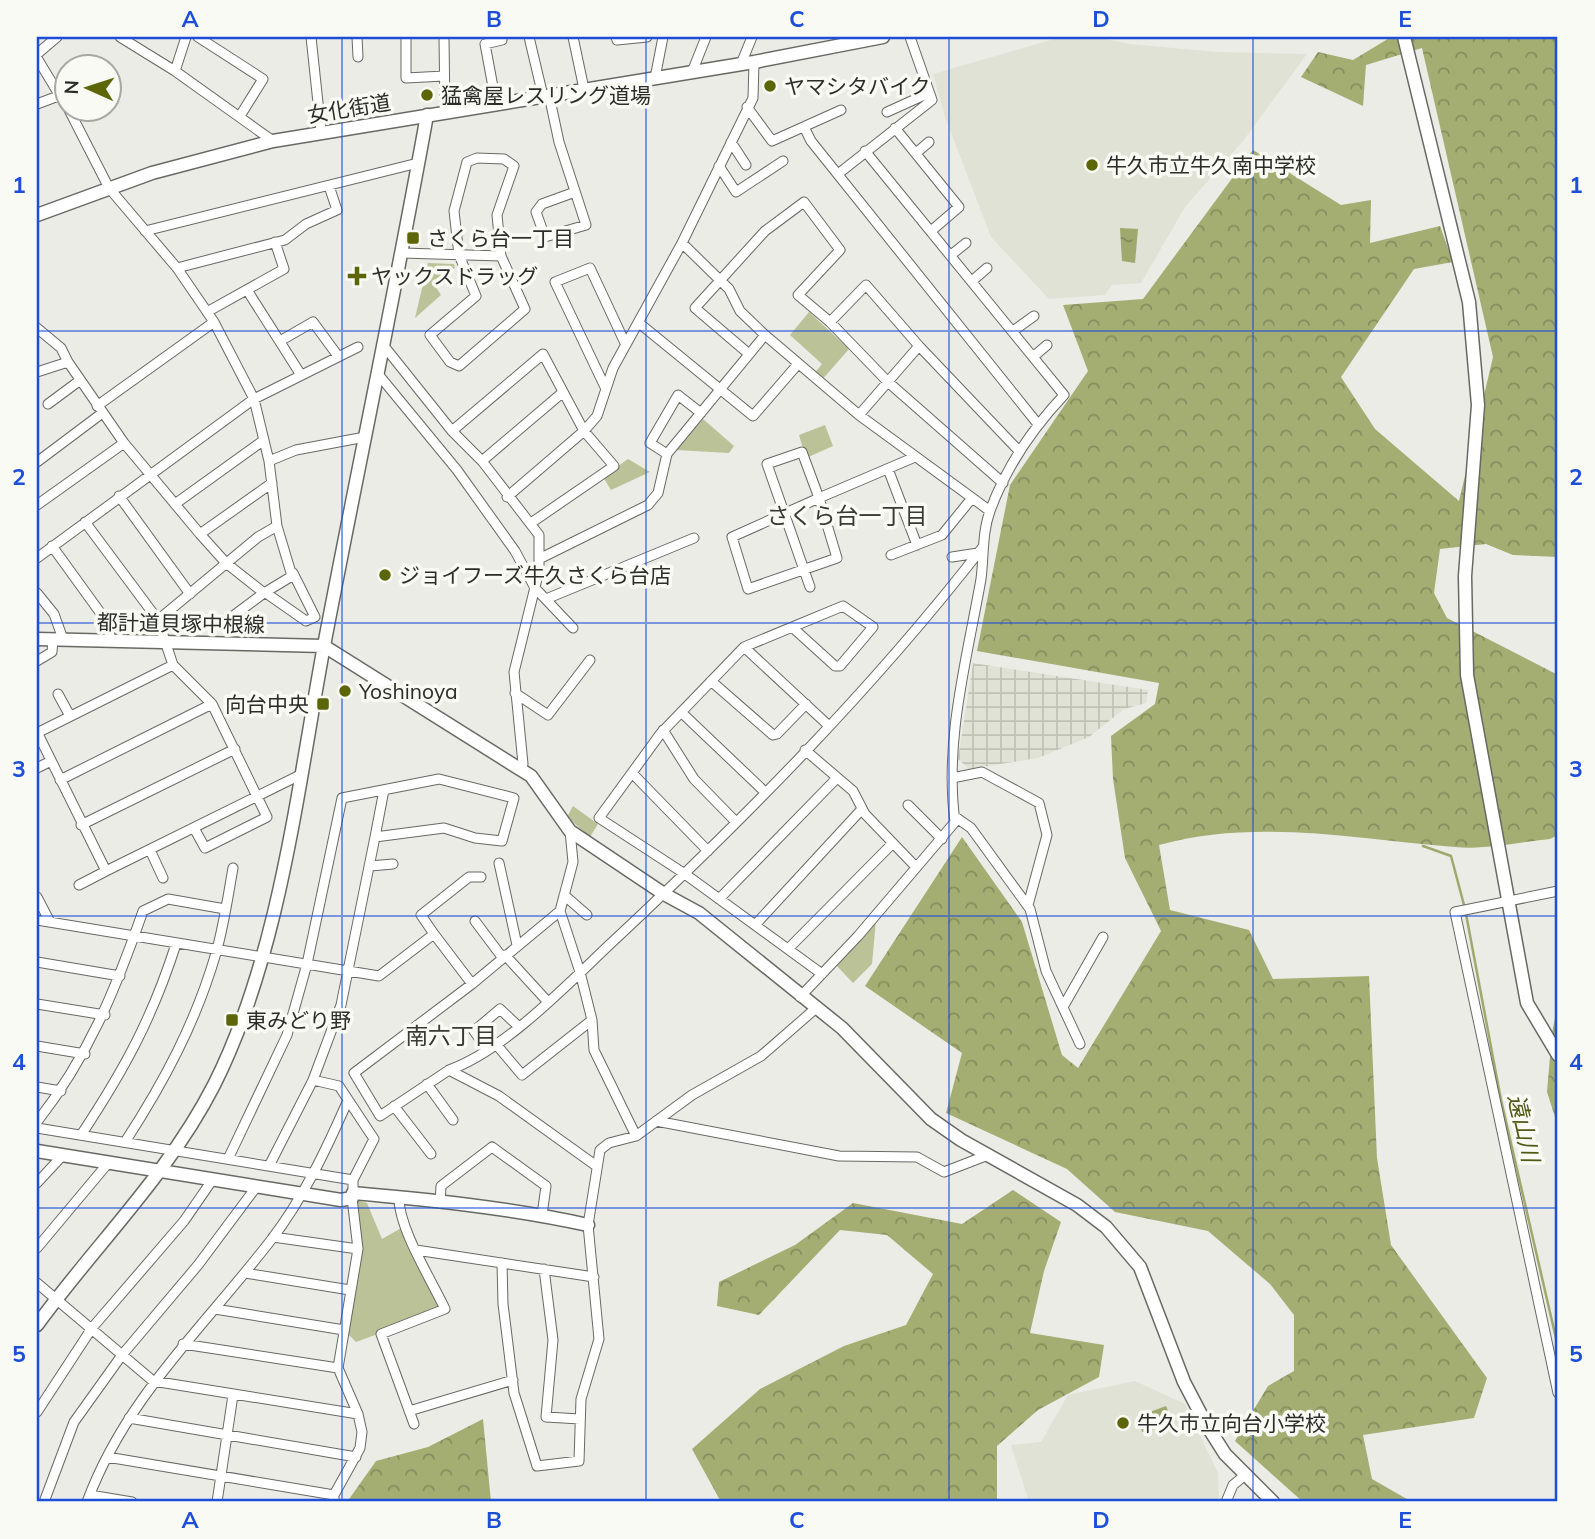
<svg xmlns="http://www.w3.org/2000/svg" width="1595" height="1539" font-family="Mulish,'Noto Sans JP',sans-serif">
  <defs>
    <pattern id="industrial-grid" width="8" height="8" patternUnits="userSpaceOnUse" patternTransform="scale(1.75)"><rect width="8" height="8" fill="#dfe2d4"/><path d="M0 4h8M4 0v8" fill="none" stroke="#c0c2b6"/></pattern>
    <pattern id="forest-crowns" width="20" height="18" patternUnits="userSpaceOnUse" patternTransform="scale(1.75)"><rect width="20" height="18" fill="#a4ad72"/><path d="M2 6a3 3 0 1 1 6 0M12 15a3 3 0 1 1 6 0" fill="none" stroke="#868d5e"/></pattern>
    <pattern id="water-ripples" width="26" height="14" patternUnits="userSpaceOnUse" patternTransform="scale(1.75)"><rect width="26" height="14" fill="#9fa96e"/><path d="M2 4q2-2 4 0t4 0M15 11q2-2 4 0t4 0" fill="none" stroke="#828a5b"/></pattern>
  </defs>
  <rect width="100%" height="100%" fill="#ebece6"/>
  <path fill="#dfe2d4" d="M1097,37L1129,44L1217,52L1307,54L1243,141L1185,207L1141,283L1112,285L1105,295L1049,299L991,237L945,117L933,74L1058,38Z
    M1135,1381L1185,1404L1218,1473L1219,1502H1029L1011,1445L1041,1442L1068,1395Z"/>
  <path fill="url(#industrial-grid)" d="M973,663L1148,690L1146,703L1124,709L1089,737L1038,758L969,769L958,759Z"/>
  <path fill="url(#forest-crowns)" d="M1391,37H1558V557L1513,555L1486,544L1440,549L1434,593L1447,618L1558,675V835L1550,839C1520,842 1485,850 1455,847C1357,839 1255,818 1159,845L1170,910L1249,930L1273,979L1369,976L1377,1158L1391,1245L1487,1378L1474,1418L1363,1435L1372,1479L1412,1502H1303L1235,1441L1268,1386L1294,1371V1315L1270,1284L1208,1231L1115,1212L1067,1169L946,1113L962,1053L865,986L962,837L1022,922L1062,1055L1078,1068L1161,931L1125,858L1113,779L1111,736L1155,704L1159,683L977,651L1010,485L1088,371L1063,305L1143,299L1253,150L1341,205L1371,200L1370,243L1440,226L1453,262L1414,269L1341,377L1375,429L1459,501L1493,357L1422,48L1366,65L1363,106L1301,77L1318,52L1353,60Z
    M1558,1003V1177L1555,1172L1557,1123L1547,1092L1552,1033Z
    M1013,1190L1061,1222L1044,1271L1030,1333L1104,1345L1099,1377L1038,1410L997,1446V1502H721L692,1449L760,1389L844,1346L906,1325L933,1274L887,1235L840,1230L759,1315L717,1306L719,1282L795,1245L853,1203L962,1224Z
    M483,1419L491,1502H347L376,1461L428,1447Z"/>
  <path fill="#bbc297" d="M428,263L454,264L455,268L433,283L441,295L415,318Z
    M809,312L849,349L821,381L813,375L822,364L790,335Z
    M703,419L734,446L729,453L676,450Z
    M825,425L833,446L806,458L799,435Z
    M628,459L650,472L611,490L603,477Z
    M573,806L598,824L590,837L567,817Z
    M876,920L872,964L853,983L836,965Z
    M355,1200L367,1203L382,1239L403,1227L443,1310L356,1342L348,1334L358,1269Z"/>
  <path fill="url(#water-ripples)" d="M1120,228L1138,229L1135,263L1122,261Z
    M1166,1406L1174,1424L1142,1432L1139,1416Z"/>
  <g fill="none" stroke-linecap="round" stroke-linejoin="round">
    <path stroke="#9fa96e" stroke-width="2.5" d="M1423,846L1451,856L1464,905
      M1466,914L1501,1100L1558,1347"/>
    <g stroke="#676963" stroke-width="11">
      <path id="street" d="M120,37L175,71L273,141
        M198,37L263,79L240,116
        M311,37L321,131
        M357,37L358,57
        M406,37V78L444,76
        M444,37L445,112
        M529,37L543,96
        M573,37L584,89
        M616,37L617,40L647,37
        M37,54L57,37
        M37,58L66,106
        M741,64L752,37
        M175,71L186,37
        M692,72L706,37
        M655,78L663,37
        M549,95L559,142L586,225L545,237L536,212L542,204L575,192
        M496,103L485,44L502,40V37
        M37,104L61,95
        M747,107L772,141L841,110
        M887,112L929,93
        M804,127L811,141L1037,423
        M895,128L959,207L931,231
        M731,142L746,165
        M916,153L929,142
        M477,158L504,159L514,166L497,215L501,256L525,309L459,366L450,362L430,335L476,296L459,255L454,211L467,162Z
        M719,166L736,192L783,161
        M838,174L932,100L910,37
        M145,231L418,163
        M682,243L729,289L740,311L765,335L859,415L990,511
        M402,253L501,256
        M951,255L966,243
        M177,268L285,240L306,224L337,210L329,186
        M972,281L987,268
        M247,290L301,375
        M207,312L284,269L275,242
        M830,322L866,285L919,346L1019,451
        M639,323L753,416L798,364
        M37,328L61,348L68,362
        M1013,331L1034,316
        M280,341L313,322L338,356
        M384,346L452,431L482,461L539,535V571L514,672L523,764L518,769
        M749,354L695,308L765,231L804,202L840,250L798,295L830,322L888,382L1003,483
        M1033,357L1047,345
        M37,372L68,362L124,443L200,534L226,563L264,593L292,576L277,526L269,461L254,399L214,322L177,268L109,188L68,108
        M378,374L457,470L515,551L535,588L573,628
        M605,387L555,282L590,268L625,343
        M48,404L79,381
        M97,406L214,322
        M859,415L919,346
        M452,431L543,354L584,431L614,466L531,523
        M667,454L650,443L678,395L701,413
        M269,461L296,450L365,437
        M482,461L562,393
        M37,462L101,414
        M888,469L917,545
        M119,496L190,594
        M507,497L584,431L597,416L613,368L682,243L753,98L754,62
        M819,498L837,558L748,589L732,537Z
        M175,504L264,440
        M37,505L124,443
        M85,522L158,620L173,665L212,704L267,817L205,848L194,828
        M200,534L272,483
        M52,546L107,622L111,640
        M891,555L942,535L972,498
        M952,557L978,553
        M37,558L254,399L358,347
        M541,558L648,505L658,493L667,454L765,335
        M810,587L767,464L802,452L819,498L915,457
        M37,593L54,614L63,639
        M266,593L306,621L315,617L293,573
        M546,599L694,538
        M158,620L258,537L277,526
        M221,625L264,593
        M792,627L835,666H840L873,627L843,606L744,647L661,733L599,818L685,874L822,974
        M744,647L828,725
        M37,661L52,652L53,639
        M711,681L773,735L777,734L806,704
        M515,693L548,715L590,660
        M58,694L70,716
        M681,712L765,792
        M663,730L694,779L736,822
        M37,732L106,871L300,775
        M37,733L173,665
        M805,750L853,791L865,814L916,867
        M37,768L51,761
        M632,773L708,851
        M952,778L982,772L1039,803L1047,835L1028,905
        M60,780L212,704
        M908,805L942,839
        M954,816L971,828L1030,909L1046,971L1080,1044
        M81,825L235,749
        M570,831L573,862L560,911L472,984L354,1073L380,1116L449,1070L499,1096L595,1165
        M375,837L384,790
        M150,850L163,878
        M499,863L517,945
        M370,866L393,864
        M79,885L106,871
        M1558,891L1455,912L1558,1393
        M564,895L587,915
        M37,897L50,922
        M719,899L836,779
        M560,911L580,972L592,1020L594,1050L636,1136
        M37,920L379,976L434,934L421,915L469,877H481
        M475,921L502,957
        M755,925L862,809
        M434,934L472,984
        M788,949L893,843
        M505,955L548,1002
        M37,962L120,976
        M800,997L858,936L955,822C944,740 967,659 981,579C984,556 982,533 990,511C1006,467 1033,428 1064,395L865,151
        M37,1004L105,1015
        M1063,1007L1103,937
        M495,1043L522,1075L592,1020
        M37,1046L85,1054
        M487,1049L474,1031L500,1009L518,1026
        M449,1070C503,1051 565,987 607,947C739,824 871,691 982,548
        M427,1084L453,1120
        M37,1087L61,1091
        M394,1106L431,1154
        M656,1121L839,1156L917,1157L944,1172L988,1155
        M37,1122C89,1055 115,991 143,911L168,899L225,909
        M37,1128L353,1180
        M81,1135C124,1070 152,1019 176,944
        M125,1142C164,1082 196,1022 216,953C224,925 228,896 233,868
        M228,1159L287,1035L307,964L342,798L439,779L514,798L502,841L475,838L444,828L375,837L341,1005L313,1080L339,1086L374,1139L353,1180V1193
        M269,1166L313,1080
        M37,1183L63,1155
        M399,1198C399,1229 431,1279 445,1309L381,1334L414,1424
        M440,1203L441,1186L492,1147L546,1186L542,1215
        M273,1237L358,1249
        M37,1248L109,1162
        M416,1250L594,1277
        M502,1263L503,1304L514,1393L537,1466L579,1461L581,1399L599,1339L588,1225L600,1150L609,1143L636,1136L692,1095L761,1056L815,1009
        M544,1269L553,1340L546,1417L580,1419
        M245,1273L350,1290
        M37,1283L153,1381L358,1414
        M215,1309L344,1330
        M183,1344L338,1368
        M409,1411L513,1380
        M37,1412L92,1328L184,1221L213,1179
        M129,1418L356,1457
        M107,1457L334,1495
        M90,1495L132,1502
        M44,1502L74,1422L122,1355L198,1265L257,1186
        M87,1502C125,1398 205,1326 271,1240C303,1199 327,1148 348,1100
        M217,1502L233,1395
        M334,1502V1495L360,1448L362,1432L358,1414L338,1368L358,1249L352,1198
        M1226,1502L1233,1485L1244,1476"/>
    </g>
    <g stroke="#676963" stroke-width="15">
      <path id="secondary" d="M1404,37L1469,302L1478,405L1465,576L1467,675L1527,1003L1558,1055
        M37,215L152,173L273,141L754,62L883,37
        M37,639L324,646
        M324,646L531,776L570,831L664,894L699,913L842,1028L931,1119L961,1140L1077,1205L1106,1227L1140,1267L1184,1382L1206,1424L1225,1454L1273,1502
        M37,1151L341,1200L352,1198L353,1193C431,1200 511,1208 588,1225
        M37,1325C96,1244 168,1175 214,1085C279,956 297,792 323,651C357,472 395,294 427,115"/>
    </g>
    <use href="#street" stroke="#fff" stroke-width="9"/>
    <use href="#secondary" stroke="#fff" stroke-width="12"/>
  </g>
  <path fill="none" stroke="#1d4ed8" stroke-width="2" stroke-opacity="0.55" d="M342,37V1502M646,37V1502M949,37V1502M1253,37V1502M37,331H1558M37,623H1558M37,916H1558M37,1208H1558"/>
  <g fill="#5c6607" stroke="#f8faf3" stroke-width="2.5">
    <circle cx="770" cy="86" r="7"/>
    <circle cx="427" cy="95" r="7"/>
    <circle cx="1092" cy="165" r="7"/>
    <rect x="406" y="231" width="14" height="14" rx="3.5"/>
    <path d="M353.5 265.5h7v7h7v7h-7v7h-7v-7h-7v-7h7z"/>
    <circle cx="385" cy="575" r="7"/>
    <circle cx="345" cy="691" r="7"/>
    <rect x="316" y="697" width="14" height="14" rx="3.5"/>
    <rect x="225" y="1013" width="14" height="14" rx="3.5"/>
    <circle cx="1123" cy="1423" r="7"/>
  </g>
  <g text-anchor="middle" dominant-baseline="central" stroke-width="7" stroke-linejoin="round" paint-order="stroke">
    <g font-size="21" fill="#2c2c2a" stroke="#f8faf3" text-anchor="start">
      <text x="784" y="86">ヤマシタバイク</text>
      <text x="441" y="95">猛禽屋レスリング道場</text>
      <text x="1106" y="165">牛久市立牛久南中学校</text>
      <text x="427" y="238">さくら台一丁目</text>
      <text x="371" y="276">ヤックスドラッグ</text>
      <text x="399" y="575">ジョイフーズ牛久さくら台店</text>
      <text x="359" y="691">Yoshinoya</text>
      <text x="309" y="704" text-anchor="end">向台中央</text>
      <text x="246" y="1020">東みどり野</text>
      <text x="1137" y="1423">牛久市立向台小学校</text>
    </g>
    <g font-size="21" fill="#2c2c2a" stroke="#f8faf3">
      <text transform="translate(349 108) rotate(-9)">女化街道</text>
      <text transform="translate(181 623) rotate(1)">都計道貝塚中根線</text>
    </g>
    <g font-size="23" fill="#393a35" stroke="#f8faf3">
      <text x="847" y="515">さくら台一丁目</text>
      <text x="451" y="1035">南六丁目</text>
    </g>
    <g font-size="23" font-style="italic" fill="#525917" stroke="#f8faf3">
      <text transform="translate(1524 1128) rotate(77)">遠山川</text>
    </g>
  </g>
  <rect width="1595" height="1539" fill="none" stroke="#f8faf3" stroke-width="77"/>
  <g transform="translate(88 88) rotate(273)"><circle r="33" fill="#f8faf3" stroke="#a6a8a3" stroke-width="2"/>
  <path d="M0-5L12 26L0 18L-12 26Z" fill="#5c6607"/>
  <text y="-10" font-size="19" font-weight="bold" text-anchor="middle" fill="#2c2c2a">N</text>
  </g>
  <rect x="38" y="38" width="1518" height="1462" fill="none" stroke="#1d4ed8" stroke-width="2.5"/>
  <g font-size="23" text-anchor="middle" font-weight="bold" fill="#1d4ed8">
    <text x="190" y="27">A</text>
    <text x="494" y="27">B</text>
    <text x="797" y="27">C</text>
    <text x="1101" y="27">D</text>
    <text x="1405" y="27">E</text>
    <text x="19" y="193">1</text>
    <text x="1576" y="193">1</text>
    <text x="19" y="485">2</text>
    <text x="1576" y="485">2</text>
    <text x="19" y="777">3</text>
    <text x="1576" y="777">3</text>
    <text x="19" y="1070">4</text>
    <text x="1576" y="1070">4</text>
    <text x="19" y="1362">5</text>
    <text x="1576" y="1362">5</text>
    <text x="190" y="1528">A</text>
    <text x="494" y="1528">B</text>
    <text x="797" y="1528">C</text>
    <text x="1101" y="1528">D</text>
    <text x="1405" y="1528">E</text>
  </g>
</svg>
